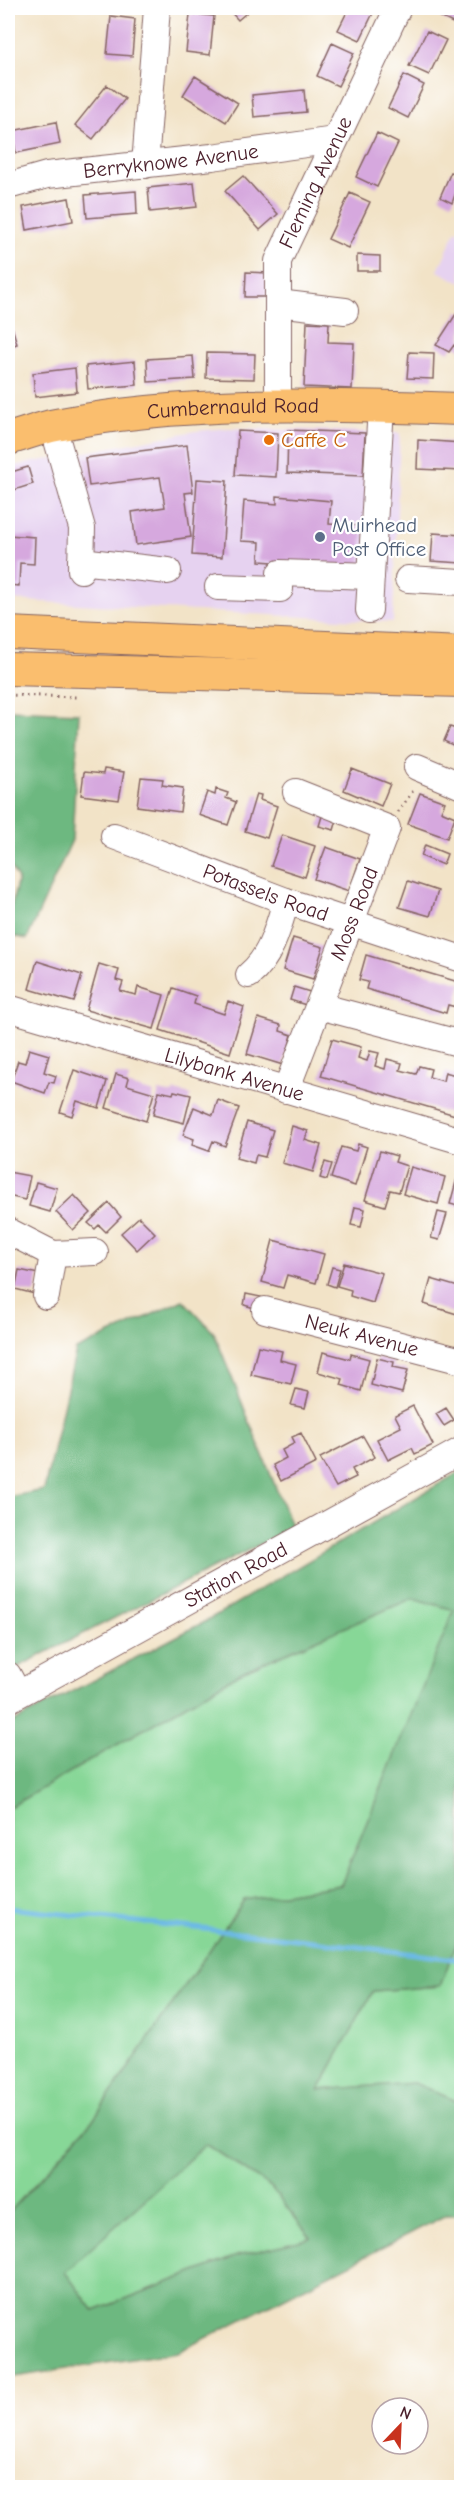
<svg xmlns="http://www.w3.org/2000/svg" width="469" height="2495" font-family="'Comic Neue',sans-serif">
  <rect width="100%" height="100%" fill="#fff"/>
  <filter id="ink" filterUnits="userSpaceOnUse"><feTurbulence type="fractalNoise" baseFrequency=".0167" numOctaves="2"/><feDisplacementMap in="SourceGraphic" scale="12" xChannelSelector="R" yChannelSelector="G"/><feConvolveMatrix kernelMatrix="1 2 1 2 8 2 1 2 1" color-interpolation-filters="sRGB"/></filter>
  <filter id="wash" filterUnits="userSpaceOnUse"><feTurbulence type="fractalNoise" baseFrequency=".008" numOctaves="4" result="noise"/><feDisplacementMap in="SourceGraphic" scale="24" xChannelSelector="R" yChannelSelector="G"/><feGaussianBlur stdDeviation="1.35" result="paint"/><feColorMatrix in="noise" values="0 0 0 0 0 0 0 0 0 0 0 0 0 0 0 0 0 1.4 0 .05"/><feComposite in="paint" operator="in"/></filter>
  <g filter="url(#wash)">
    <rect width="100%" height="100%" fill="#f2e3c7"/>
    <path fill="#e6d2f0" d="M456,230L461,233V283L438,271Z
      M228,428L400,433L393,622L8,600V467L196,431Z"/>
    <path fill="#87d797" stroke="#687b61" stroke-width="1.5" d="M413,1598L455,1610L341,1885L244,1900L92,2121L8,2214V1808L244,1671Z
      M461,1931V2103L414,2083L319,2090L373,1991L440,1986Z
      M206,2144L271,2187L312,2238L237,2256L94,2311L64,2272Z"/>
    <path fill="#6db880" stroke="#5c6c56" stroke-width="1.5" fill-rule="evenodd" d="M8,710L79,713L72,840L27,939L8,935V920L18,879L8,862Z
      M183,1300L214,1333L292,1528L8,1672V1497L44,1490L76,1350Z
      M461,1471V1931L440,1986L373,1991L319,2090L414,2083L461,2103V2215H446L178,2352L8,2378V2214L92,2121L244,1900L341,1885L454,1610L413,1598L244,1671L8,1808V1725L206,1621ZM206,2144L271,2187L311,2238L237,2256L94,2311L65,2272Z"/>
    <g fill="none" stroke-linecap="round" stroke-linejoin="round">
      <path stroke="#6cb9e5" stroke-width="5" d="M8,1908L305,1940L462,1960"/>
    </g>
    <g id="blocks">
      <path fill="#d6a8de" d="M227,8H252L238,20Z
        M349,8L375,9L360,40L338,30Z
        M444,8H462L461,27L440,17Z
        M190,14L214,16L210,55L186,52Z
        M111,16L135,19L132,56L107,54Z
        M427,31L446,40L429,75L409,66Z
        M332,43L354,53L338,86L317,76Z
        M404,75L424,85L408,118L388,108Z
        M195,76L238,103L226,122L183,95Z
        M107,85L125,99L93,139L75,125Z
        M304,90L306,112L254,117L252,95Z
        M56,122L60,144L16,153L12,131Z
        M377,133L398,143L377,187L356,177Z
        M451,172L462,176L452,203L440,197Z
        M243,176L278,214L260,230L225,191Z
        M194,183L197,207L150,212L148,188Z
        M136,191L137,214L87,218L85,195Z
        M350,193L370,202L348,248L328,239Z
        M69,198L73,221L27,230L23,207Z
        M357,255L380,256V271H357Z
        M246,272L268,273L267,297H245Z
        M458,311L462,313V350L454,345L449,352L436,345Z
        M8,313L17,344L8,347Z
        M307,322L329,323L328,342L354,343L352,389L304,387Z
        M409,352L434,353L433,379L407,378Z
        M207,353L255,354L254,379L206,378Z
        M193,356L195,379L148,382L147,359Z
        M135,361L137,385L88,389L86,366Z
        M75,368L77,392L35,397L33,373Z
        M288,430L365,433L363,476L287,473Z
        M238,431L278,433L276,477L235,475Z
        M418,440L462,443V471L417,469Z
        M187,445L193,492L185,493L191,537L136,545L132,512L165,507L160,477L89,486L85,458Z
        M28,467L33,484L8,492V473Z
        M197,479L227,481L222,557L192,555Z
        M277,496L331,501L329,524L363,526L360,568L259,561L260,542L241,541L244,501L277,504Z
        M433,533L462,535V563L431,561Z
        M8,535L35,537L34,564L20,563L19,586L8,585Z
        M450,727L462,731V757L456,755L459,748L444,741Z
        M104,769L124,772L119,800L81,795L84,772L103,774Z
        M352,769L390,784L381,806L344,790Z
        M141,777L163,779L162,785L183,788L180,812L137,806Z
        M216,789L228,793L226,798L236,802L228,825L199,815L207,792L215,795Z
        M420,793L445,802L441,811L455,817L447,838L408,824Z
        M256,794L261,795L260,800L277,806L267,838L245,831Z
        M322,816L337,820L334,830L319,826Z
        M282,835L315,846L305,877L271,866Z
        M425,845L447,854L443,865L421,856Z
        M326,847L360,859L349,891L314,879Z
        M408,881L438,891L430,916L399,907Z
        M293,938L323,947L313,979L283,970Z
        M366,955L462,983L456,1007L448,1005L446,1013L366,989L368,982L359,980Z
        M37,961L82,975L74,1002L29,989Z
        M99,964L119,970L116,980L123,982L120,991L136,995L138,987L164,995L154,1029L86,1010Z
        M294,987L310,992L306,1005L290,1000Z
        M173,988L196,996L194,1004L224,1014L228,1001L244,1007L230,1053L160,1030Z
        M258,1018L281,1025L280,1031L292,1035L283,1065L247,1054Z
        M332,1039L361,1047L358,1058L367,1061L370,1051L379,1053L375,1066L385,1069L387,1059L402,1063L400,1070L416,1074L419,1066L431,1069L429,1077L443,1081L445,1072L462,1077V1117L321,1076Z
        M29,1049L49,1055L44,1072L56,1076L54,1083L49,1082L45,1093L11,1081L18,1061L25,1063Z
        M74,1070L107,1081L99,1108L77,1101L72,1116L60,1112Z
        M116,1074L129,1078L127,1085L154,1093L146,1121L106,1108Z
        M159,1091L173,1094L174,1091L191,1095L184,1123L153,1115Z
        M218,1100L239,1108L225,1146L213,1141L209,1151L192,1145L194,1139L183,1135L194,1107L213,1115Z
        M247,1122L273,1130L265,1157L256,1155L254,1163L236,1158Z
        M292,1126L308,1131L305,1140L321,1145L313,1172L282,1163Z
        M358,1144L367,1147L355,1186L331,1178L341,1147L356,1151Z
        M380,1151L397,1156L395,1162L407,1166L399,1192L390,1190L385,1206L365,1200Z
        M325,1162L332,1164L327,1180L320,1178Z
        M411,1167L445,1177L438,1204L403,1194Z
        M8,1172L30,1176L25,1200L8,1196Z
        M457,1178L462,1179V1207L450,1204Z
        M36,1182L57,1188L50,1212L29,1206Z
        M74,1195L91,1213L73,1230L56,1212Z
        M109,1203L121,1217L106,1232L99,1225L95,1229L88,1223Z
        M355,1207L365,1209L361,1227L351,1225Z
        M438,1212L447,1214L439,1240L431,1238Z
        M139,1217L155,1233L137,1250L121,1233Z
        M273,1240L324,1254L316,1283L287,1275L283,1288L262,1282Z
        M344,1263L382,1273L373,1303L350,1296L351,1290L337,1286Z
        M8,1267L14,1268L10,1289L8,1288Z
        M332,1267L340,1269L335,1287L327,1284Z
        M19,1270L39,1274L35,1294L15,1289Z
        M431,1279L462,1288V1299L457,1314L424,1304Z
        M246,1294L261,1297L258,1309L244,1305Z
        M258,1346L282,1351L280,1360L296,1364L291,1384L251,1375Z
        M323,1352L350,1359L351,1354L369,1359L361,1391L341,1385L343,1379L318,1372Z
        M377,1358L394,1362L393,1367L408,1370L402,1393L371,1385Z
        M296,1389L309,1392L305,1408L291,1405Z
        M413,1406L433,1445L415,1454L412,1448L388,1460L377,1439L401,1427L395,1415Z
        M446,1408L454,1420L444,1426L436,1414Z
        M301,1433L316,1463L281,1481L273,1465L286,1458L282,1450L295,1443L292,1437Z
        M363,1436L375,1457L352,1469L356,1477L336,1487L320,1458Z"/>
    </g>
  </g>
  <g filter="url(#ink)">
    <use href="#blocks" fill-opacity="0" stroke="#856462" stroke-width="1.5"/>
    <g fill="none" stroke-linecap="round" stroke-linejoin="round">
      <g stroke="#856462" stroke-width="28">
        <g id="minor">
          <path d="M145,165L157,8"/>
          <path id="s1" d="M8,186L47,175L212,157L335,140"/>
          <path d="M278,303L345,311"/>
          <path id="s2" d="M278,404V261L398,8"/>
          <path d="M53,426L82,528L81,570"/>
          <path d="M81,561L168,571"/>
          <path d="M408,579L462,582"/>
          <path d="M218,587L280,589V573L371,576"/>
          <path d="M369,610L381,407"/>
          <path d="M417,767L462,786"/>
          <path id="s3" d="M114,836L286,901L462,959"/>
          <path d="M249,975C271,957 278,928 286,901"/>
          <path d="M319,1006L462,1044"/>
          <path id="s4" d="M8,1008L462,1141"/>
          <path id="s5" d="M286,1090L387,828L296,792"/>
          <path d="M8,1231L53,1254L46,1296"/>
          <path d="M53,1254L95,1252"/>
          <path id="s6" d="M265,1310L462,1361"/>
          <path d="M8,1675L18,1694"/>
          <path id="s7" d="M8,1700L462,1450"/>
        </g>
      </g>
      <g stroke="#856462" stroke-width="34">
        <g id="major">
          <path id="s8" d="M8,439C23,435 40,428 56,425C190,399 326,405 462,409"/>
          <path d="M8,633L462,653"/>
          <path d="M8,669L462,681"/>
        </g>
      </g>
      <path stroke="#856462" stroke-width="3" stroke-dasharray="1.5 4.5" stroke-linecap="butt" d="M8,695L78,697
        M398,812L415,788
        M8,1044L12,1030"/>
      <use href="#minor" stroke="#fff" stroke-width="26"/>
      <use href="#major" stroke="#fabe6e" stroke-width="32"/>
    </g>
  </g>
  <circle fill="#e8710a" stroke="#fff" stroke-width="2" cx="269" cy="440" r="6"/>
  <circle fill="#5c6f8a" stroke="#fff" stroke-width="2" cx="320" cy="537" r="6"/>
  <g text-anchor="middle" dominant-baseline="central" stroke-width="4.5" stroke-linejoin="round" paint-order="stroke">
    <g font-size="21" fill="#4a1f2b" stroke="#fff">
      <text stroke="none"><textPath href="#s1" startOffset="165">Berryknowe Avenue</textPath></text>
      <text stroke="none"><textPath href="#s2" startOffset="230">Fleming Avenue</textPath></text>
      <text stroke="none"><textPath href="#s8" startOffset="228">Cumbernauld Road</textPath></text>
      <text stroke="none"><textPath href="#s3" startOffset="162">Potassels Road</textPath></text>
      <text stroke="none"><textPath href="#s5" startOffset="189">Moss Road</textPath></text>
      <text stroke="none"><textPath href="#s4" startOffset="236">Lilybank Avenue</textPath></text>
      <text stroke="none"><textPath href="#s6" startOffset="100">Neuk Avenue</textPath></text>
      <text stroke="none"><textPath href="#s7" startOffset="260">Station Road</textPath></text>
    </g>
    <g font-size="21" fill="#c56008" stroke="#fff" text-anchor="start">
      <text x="281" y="440">Caffe C</text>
    </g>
    <g font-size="21" fill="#4e5e75" stroke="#fff" text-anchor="start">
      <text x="332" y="525">Muirhead<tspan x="332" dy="24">Post Office</tspan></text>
    </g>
  </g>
  <rect width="469" height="2495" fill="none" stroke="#fff" stroke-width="30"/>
  <g transform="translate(400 2426) rotate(23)"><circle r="28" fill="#ffffff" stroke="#b7a5aa" stroke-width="1.5"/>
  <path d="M0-4.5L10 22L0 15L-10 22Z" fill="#c8321e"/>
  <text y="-9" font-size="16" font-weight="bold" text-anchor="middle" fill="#4a1f2b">N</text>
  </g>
</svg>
